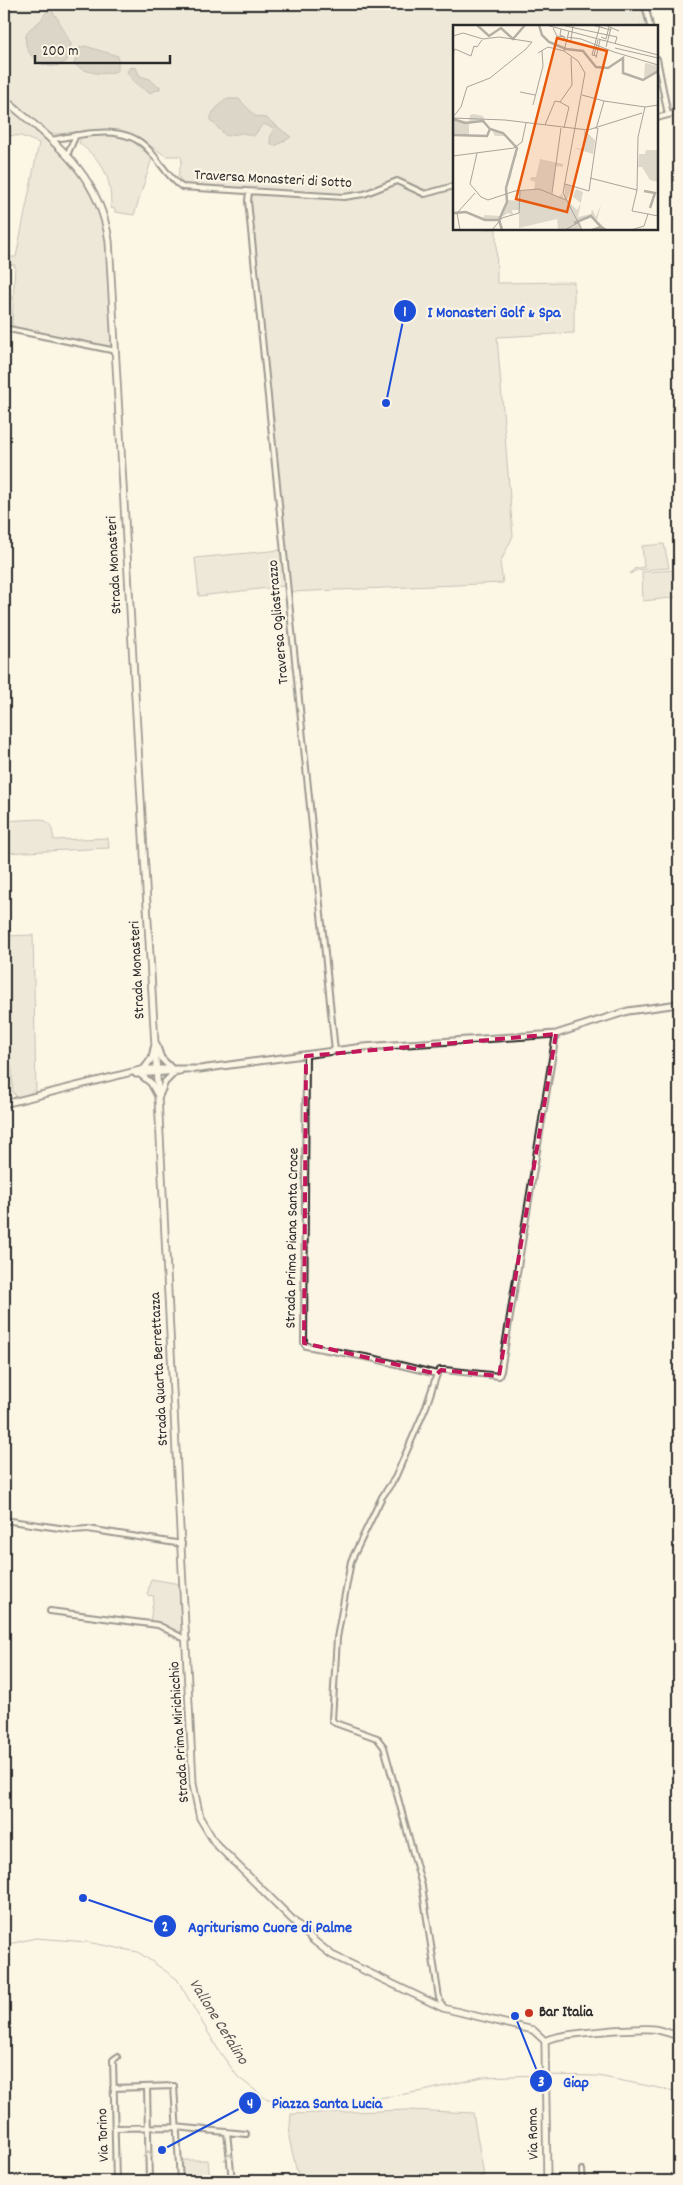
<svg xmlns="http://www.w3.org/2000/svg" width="683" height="2185" font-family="Dekko,sans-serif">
  <rect width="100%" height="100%" fill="#fcf5e5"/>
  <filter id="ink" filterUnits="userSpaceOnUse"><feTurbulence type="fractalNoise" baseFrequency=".02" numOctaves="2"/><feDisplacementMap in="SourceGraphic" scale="10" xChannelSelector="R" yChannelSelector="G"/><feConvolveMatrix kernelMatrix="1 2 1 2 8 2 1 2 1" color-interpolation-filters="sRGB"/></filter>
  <g filter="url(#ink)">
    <path fill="#ded8ca" stroke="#84827a" d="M4,4H643L648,26H454V183L426,190L397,178L364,192L341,195L202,186V182L199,181L198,186L183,184L178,176L182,159L180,156H166L137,137L120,131L51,134L4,94Z
      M4,103L74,166L91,192L100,212L107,249L111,348L40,334L39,330L35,329L33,332L14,328L12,323L15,265L4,264V257H16L39,143L21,136L4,135Z
      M109,135L129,138L152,158L134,215L115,212V209L111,208C111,175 104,163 79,143L81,137Z
      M397,183L404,185L423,198L454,189V229H496L497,283L574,282V333L497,337L513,536L500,563L503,583L289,592L250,202L251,194L347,199L365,196Z
      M664,544L669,568L637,570L630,574L634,569L644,567L642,546Z
      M281,550L285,586L199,596L195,558Z
      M679,570V597L643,601L642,572Z
      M40,819C52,822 52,829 54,840L108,838L109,848L4,853V821Z
      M33,935L36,1093L33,1090L29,1095L16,1098L15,1094H13L12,1067L4,1066V936Z
      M151,1579L180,1584L182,1634L179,1635L165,1625L150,1622L154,1596L147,1595Z
      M408,2110L473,2113L484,2176L477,2178L478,2181H299L289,2138L291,2114Z
      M180,2160H208L210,2181H182Z"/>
    <path fill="#b4b0a5" stroke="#7d7b74" d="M50,10C56,12 67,37 71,44L67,61C44,78 17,49 28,31C31,27 36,25 40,21C44,17 44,12 50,10Z
      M85,46L118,56V70C106,77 85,73 74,64L79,48Z
      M130,67L136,68L140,76L150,79L156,85L160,86V89L149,93L135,83L127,72Z
      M225,99H239L255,116L266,118L291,137L275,146L271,145L270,138L274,128L263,124L254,136L242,133L226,136L210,120L213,112Z"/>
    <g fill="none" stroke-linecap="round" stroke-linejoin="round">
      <path stroke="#7d7b74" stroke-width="1" d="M4,1945L36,1938L87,1942L138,1952L177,1979L219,2051L238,2077L265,2098L306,2109L424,2091L482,2077L543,2075
        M547,2075L598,2076L679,2092"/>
      <g stroke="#2b2b2b" stroke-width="8">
        <path id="minor" d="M645,4L650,26
          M657,59L668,115
          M657,118L679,112
          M51,140C82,134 125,123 148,149C160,161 168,178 182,187L344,197L364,194L397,181L425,194L454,186
          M67,155L76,135
          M249,192L248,201L335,1051
          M4,328L116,351
          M306,1056L304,1343L306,1346L376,1359L437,1374
          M4,1520L73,1530L88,1529L182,1544
          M50,1611L158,1625L187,1640
          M443,2008L439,1998L422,1886L384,1747L377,1738L335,1723L332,1720L337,1638L351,1561L382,1497L395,1478L426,1407L437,1374L440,1370H445L499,1376L501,1371L556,1034
          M147,2087L149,2181
          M113,2088L174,2086L180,2181
          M115,2128L175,2127L246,2134
          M227,2132L232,2181
          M582,2170L583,2181
          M116,2181L113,2060L117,2057"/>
      </g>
      <g stroke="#2b2b2b" stroke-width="9">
        <path id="tertiary" d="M156,1044L161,1058L171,1068
          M144,1069L152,1058L154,1048
          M136,1074L180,1071
          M140,1074L151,1083L157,1094
          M159,1096L165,1082L174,1073
          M4,1104L144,1069H200L363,1047L556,1034L628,1011L679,1004"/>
      </g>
      <g stroke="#2b2b2b" stroke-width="9">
        <path id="secondary" d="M4,99C53,141 99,172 109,241L158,1097L193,1784L200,1818L215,1843L313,1940L332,1955L443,2008L533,2030L545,2041
          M545,2041L547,2181
          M545,2041C556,2033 636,2028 653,2029C661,2030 671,2034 679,2036"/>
      </g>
      <use href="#minor" stroke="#fcf5e5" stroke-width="4"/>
      <use href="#tertiary" stroke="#fcf5e5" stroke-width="5"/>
      <use href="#secondary" stroke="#fcf5e5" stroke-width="5.5"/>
    </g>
    <defs><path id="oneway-chevron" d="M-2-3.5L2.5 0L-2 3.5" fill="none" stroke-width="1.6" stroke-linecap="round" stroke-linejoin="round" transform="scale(1.25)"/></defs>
    <g stroke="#949088">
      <use href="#oneway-chevron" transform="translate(148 2154) rotate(-91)"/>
      <use href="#oneway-chevron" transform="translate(229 2157) rotate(-95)"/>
    </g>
  </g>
  <path d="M0 0H683V2185H0ZM556,1034L499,1376L441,1370L437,1374L304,1343L306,1056Z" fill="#fcf5e5" fill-opacity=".55" fill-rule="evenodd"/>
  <path fill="none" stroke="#c2185b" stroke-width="4" stroke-dasharray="10 6" stroke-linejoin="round" d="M556,1034L499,1376L441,1370L437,1374L304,1343L306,1056Z"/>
  <circle fill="#c8321e" stroke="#fcf5e5" stroke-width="2" cx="529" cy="2013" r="5"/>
  <g text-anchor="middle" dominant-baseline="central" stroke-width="4.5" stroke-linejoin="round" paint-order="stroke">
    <g font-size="15" fill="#2b2b2b" stroke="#fcf5e5">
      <text transform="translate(273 180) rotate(3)">Traversa Monasteri di Sotto</text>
      <text transform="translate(115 565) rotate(-93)">Strada Monasteri</text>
      <text transform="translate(279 622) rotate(-95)">Traversa Ogliastrazzo</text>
      <text transform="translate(138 970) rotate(-93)">Strada Monasteri</text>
      <text transform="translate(293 1238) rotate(-89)">Strada Prima Piana Santa Croce</text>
      <text transform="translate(160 1369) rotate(-93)">Strada Quarta Berrettazza</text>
      <text transform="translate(180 1732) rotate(-94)">Strada Prima Mirichicchio</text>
      <text transform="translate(534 2134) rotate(-91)">Via Roma</text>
      <text transform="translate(104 2135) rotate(-92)">Via Torino</text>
    </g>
    <g font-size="15" font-weight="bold" fill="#2b2b2b" stroke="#fcf5e5" text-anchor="start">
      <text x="539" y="2013">Bar Italia</text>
    </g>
    <g font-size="16" font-style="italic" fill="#545350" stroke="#fcf5e5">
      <text transform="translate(218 2022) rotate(58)">Vallone Cefalino</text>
    </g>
  </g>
  <g transform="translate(453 25)">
    <rect width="205" height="205" fill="#fcf5e5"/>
    <path d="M192,38L205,41V48L191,55ZM21,89L30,91L34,101L54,111H42L38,104L34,111H0V93L16,97L17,90ZM29,96L37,104L34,111L16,110V99ZM131,105L142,115L140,129L121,123L131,124ZM64,121V130L60,138L58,152L53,163L55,175L66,176L67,166L81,165L82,157L77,155L78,152H83L87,134L110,139V142L103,141L99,168L105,172L109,169L111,175L112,159L119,162L114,175L124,185L128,178L120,172L121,168L123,164L130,167L125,192L138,189L139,184L143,192L148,179L144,195L154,205H137L147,201L137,191L127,195L129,205L105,204L104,194L66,203V185H59L60,190L55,188L47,193L50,203L49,205L45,196H31L13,187L3,190L0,188L13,187L30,194L31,190L48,191L54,177L53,161ZM193,125H205V157L197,155L189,142H185L186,129H192Z" fill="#ded8ca" fill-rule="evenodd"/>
    <path fill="none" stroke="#b4b0a5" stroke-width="2.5" d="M24,0L36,11L48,3L60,14L72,0M86,0L89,10L96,17L113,24L130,26L143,42L155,43L170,33V48L190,55L205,46M0,94L12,98L30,96L37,104L50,108L64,123L53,163L54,177L46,195L49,205M0,110L34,111L37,104M191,166L202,168L197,183M0,188L13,187L32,195H46M121,198L138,191L148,202M139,205L148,202L153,205"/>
    <path fill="none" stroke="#a8a49b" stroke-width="1" d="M93,0L205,30M108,0L164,12L162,19M139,0L158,5M152,0L166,6M100,3L104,11L111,12M108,4L107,10L112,12L111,16M0,11L10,8L30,14L46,12L79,17L73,24M114,12L128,14L161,27M148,12L153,14L156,2M118,15L120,0M153,22L158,3M162,23L205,33M111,26L116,6M161,27L205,40M0,28L2,24L18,31L21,21L24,22L29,15M85,28L95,22L111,26L125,36L132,48L110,168L129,205M141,30L145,15M144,31L139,30L147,0M143,33L147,15M67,67L82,70M129,70L151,76L143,104M151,76L192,82L205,80M107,77L116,82L111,103M80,80L90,41L89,26M192,82L185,112L184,165L179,186L195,189M0,92L8,82L14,62L37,53L73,24M0,93L52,95L135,105L189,88M92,100L102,76L107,77L119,60L118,32M24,128L17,159L28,172L35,175L62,166L86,164L113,175M0,131L61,123L69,117L73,98M137,153L184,165M112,159L136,166L145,103M99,168L108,103M7,205L4,188L22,168M39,205L49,193L66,188L67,166M112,205L126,197M178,205L191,201L195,189L205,191"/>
    <path fill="#e8590c" fill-opacity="0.15" stroke="#e8590c" stroke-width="2.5" d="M104,13L154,26L114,187L63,174Z"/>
    <rect width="205" height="205" fill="none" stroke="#2b2b2b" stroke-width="2.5"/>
  </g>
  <path fill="none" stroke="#1d4ed8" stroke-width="2" d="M386 403L405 311M83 1898L165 1926M515 2016L541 2081M162 2150L250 2103"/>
  <g fill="#1d4ed8" stroke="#fcf5e5" stroke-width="2">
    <circle cx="386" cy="403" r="5"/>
    <circle cx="83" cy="1898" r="5"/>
    <circle cx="515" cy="2016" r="5"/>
    <circle cx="162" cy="2150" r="5"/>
    <circle cx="405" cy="311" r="12"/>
    <circle cx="165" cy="1926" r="12"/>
    <circle cx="541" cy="2081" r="12"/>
    <circle cx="250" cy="2103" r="12"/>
  </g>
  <g font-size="15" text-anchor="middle" font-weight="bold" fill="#fff">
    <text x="405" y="316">1</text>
    <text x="165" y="1931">2</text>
    <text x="541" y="2086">3</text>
    <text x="250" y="2108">4</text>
  </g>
  <g font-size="16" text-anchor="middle" font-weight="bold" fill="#1d4ed8" stroke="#fcf5e5" stroke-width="4.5" stroke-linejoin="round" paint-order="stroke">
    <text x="494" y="317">I Monasteri Golf &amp; Spa</text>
    <text x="270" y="1932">Agriturismo Cuore di Palme</text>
    <text x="576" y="2087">Giap</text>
    <text x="327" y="2108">Piazza Santa Lucia</text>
  </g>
  <rect width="683" height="2185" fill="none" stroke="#fcf5e5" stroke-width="20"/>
  <rect x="10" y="10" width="663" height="2165" fill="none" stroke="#2b2b2b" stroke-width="2" filter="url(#ink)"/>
  <path d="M35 55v8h135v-8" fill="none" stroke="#2b2b2b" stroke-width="2.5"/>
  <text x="42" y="55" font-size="15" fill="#2b2b2b" stroke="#fcf5e5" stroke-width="4" paint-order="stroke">200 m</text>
</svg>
